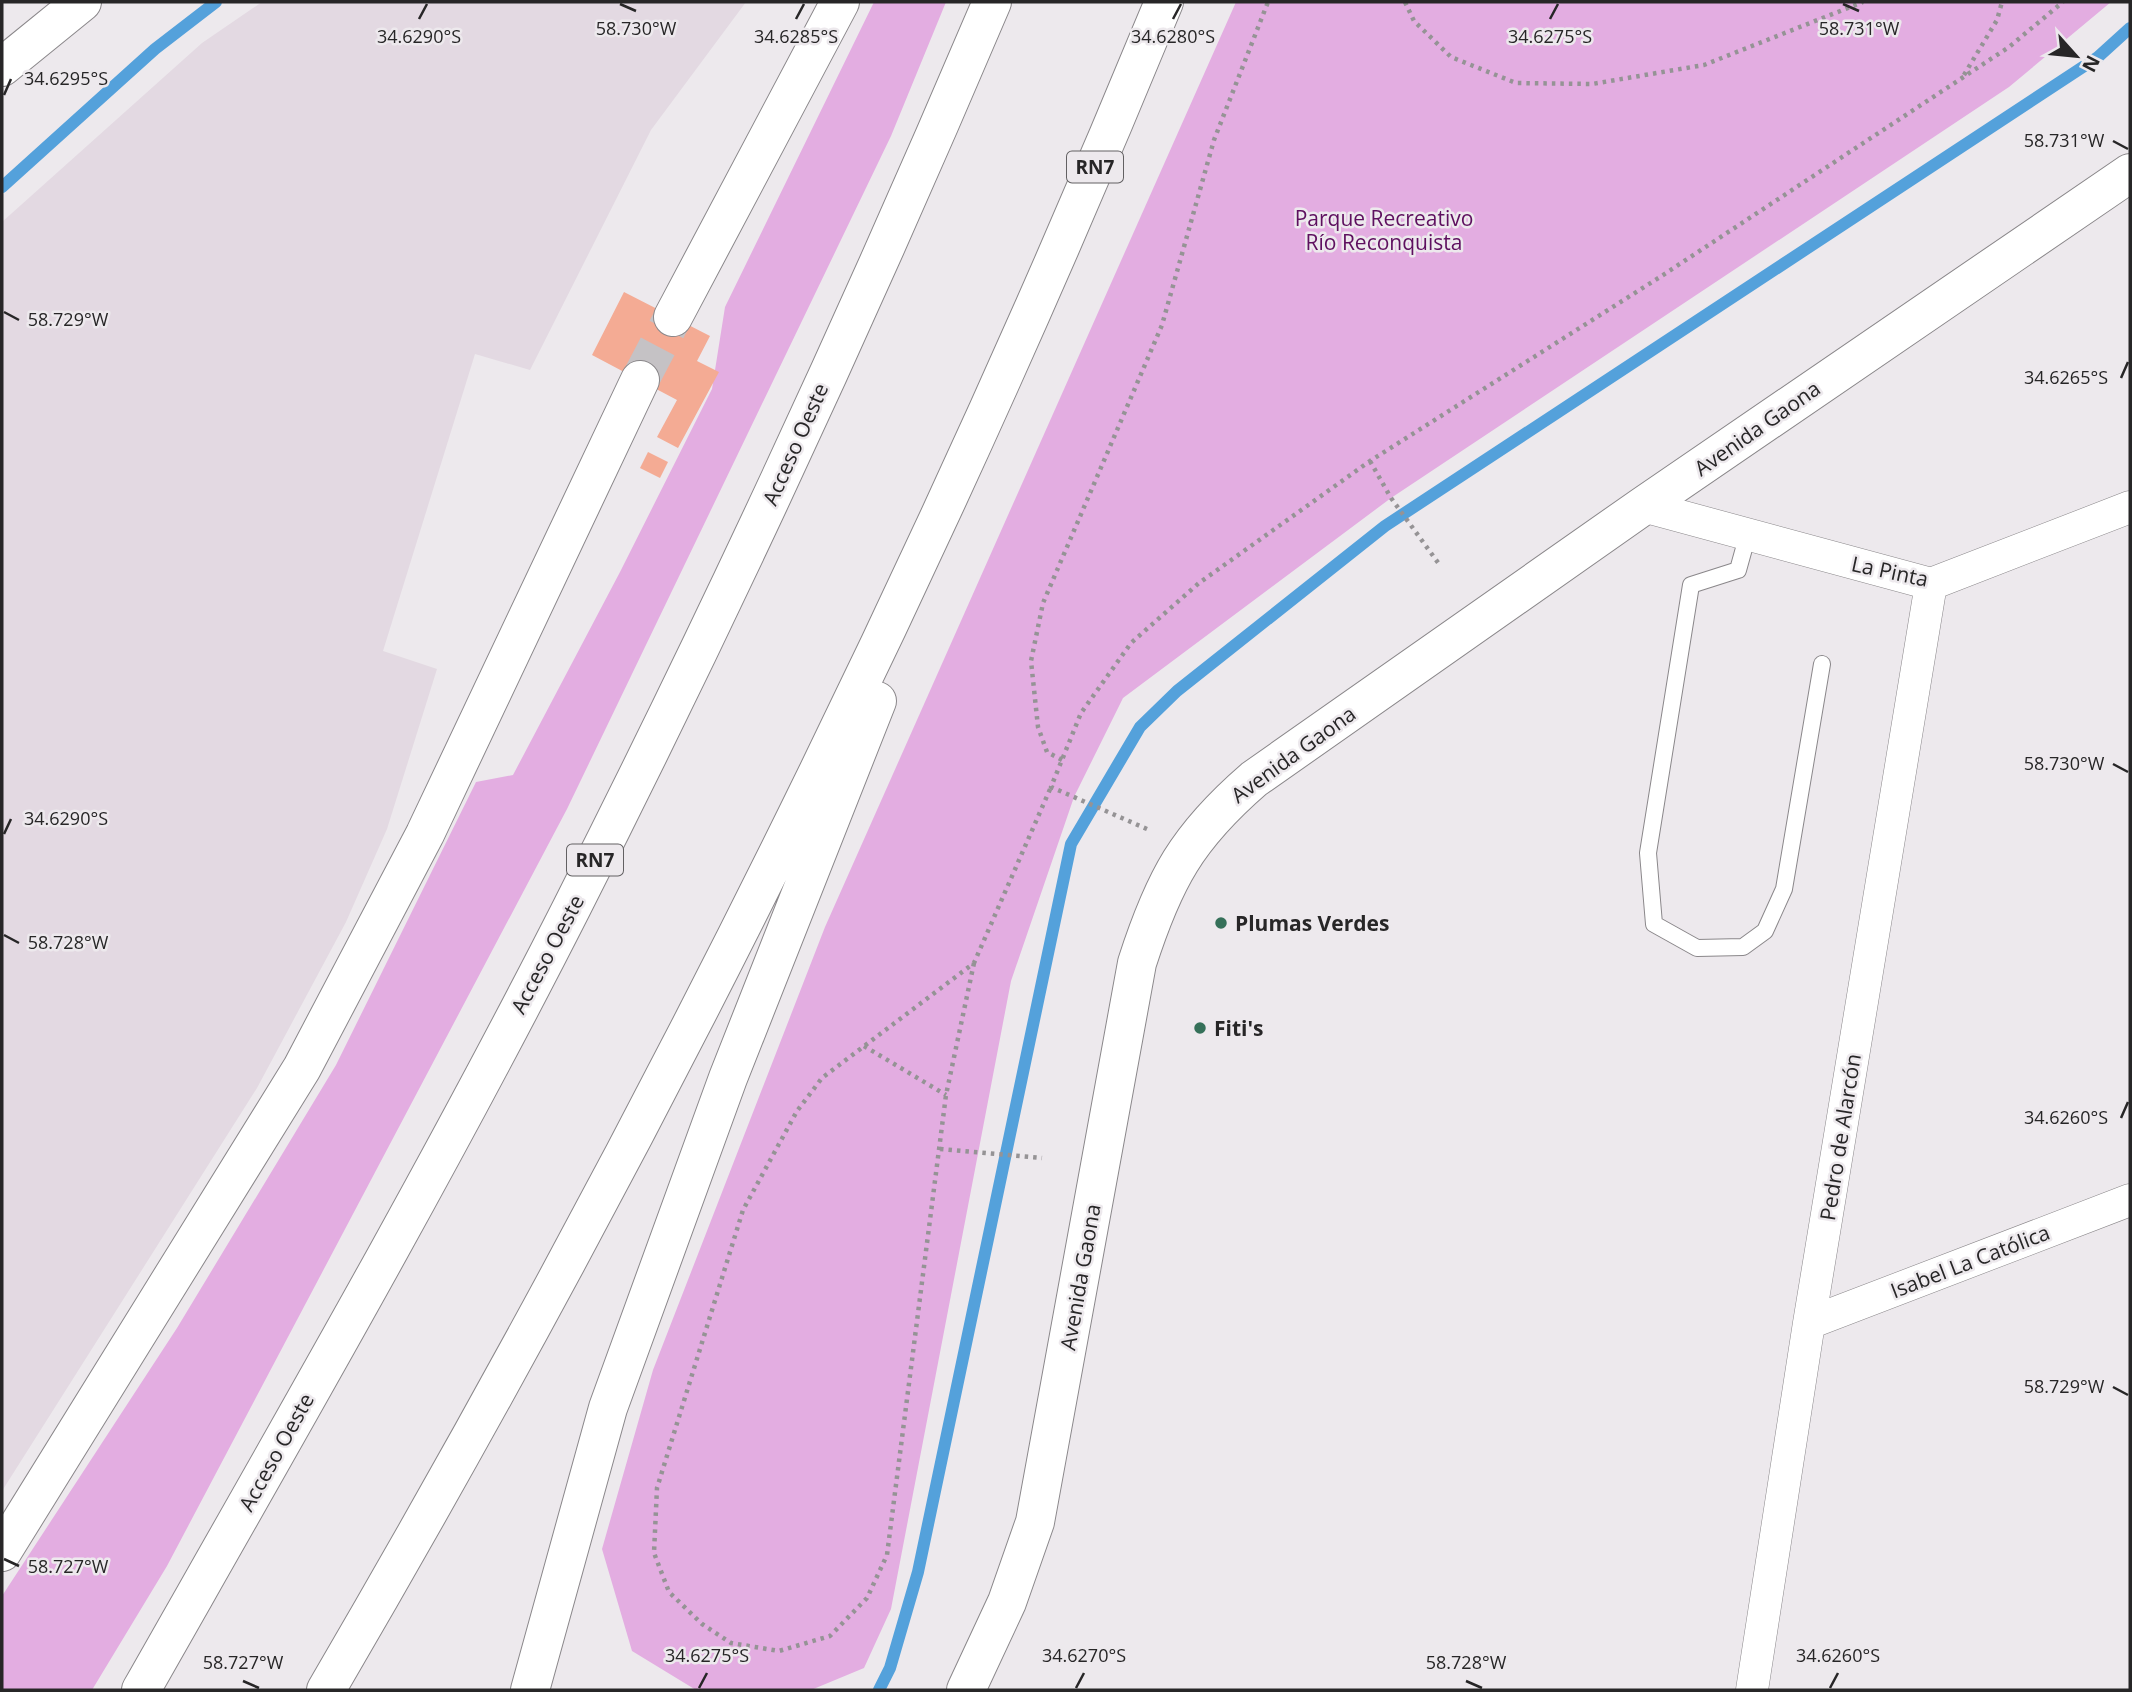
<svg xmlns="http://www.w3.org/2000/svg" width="2132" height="1692" font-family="'Open Sans',sans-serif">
  <rect width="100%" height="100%" fill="#ede9ed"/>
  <path fill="#e3d9e2" d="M262,2H746L651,130L530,370L475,354L383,651L437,669L387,829L346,922L257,1088L2,1491V222L202,43Z"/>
  <path fill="#e3ade1" d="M874,2H946L891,136L567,809L167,1566L92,1690H2V1596L177,1328L336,1065L476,782L513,775L620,572L712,389L725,307Z
    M1236,2H2111L2009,87L1391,498L1123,698L1074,797L1011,981L891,1609L864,1668L811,1690H696L632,1651L602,1549L653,1370L825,927Z"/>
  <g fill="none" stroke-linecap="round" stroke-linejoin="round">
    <path stroke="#54a1db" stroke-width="12" d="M2,187L155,49L216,2
      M879,1690L890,1668L918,1572L1071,844L1140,727L1177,691L1385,526L2098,57L2130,28"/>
  </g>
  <path fill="#f4ab94" d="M624,292L710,336L697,361L719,372L678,448L657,437L677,400L592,355Z
    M648,452L668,462L660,478L640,468Z"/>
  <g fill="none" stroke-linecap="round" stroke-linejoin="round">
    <path stroke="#c5c2c5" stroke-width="38" stroke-dasharray="38 19" stroke-linecap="butt" d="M640,380L673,317"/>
    <g stroke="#8a878a" stroke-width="18">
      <path id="lane" d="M1748,534L1738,570L1691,585L1648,853L1654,924L1697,948L1743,947L1765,931L1784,889L1822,664"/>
    </g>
    <g stroke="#8a878a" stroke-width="33">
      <path id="street" d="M1643,506L1931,584L2130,507
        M1809,1323L2130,1200
        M1752,1690L1809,1323L1931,584"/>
    </g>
    <g stroke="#8a878a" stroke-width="40">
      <path id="secondary" d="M2,67L82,2
        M966,1690L1007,1602L1035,1522L1137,963C1164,879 1187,837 1254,779L1643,506L2130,173"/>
    </g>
    <g stroke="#8a878a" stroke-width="40">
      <path id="highway" d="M673,317L840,2
        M2,1552L302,1068L425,834L640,380
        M141,1690C288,1431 437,1173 572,907C722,611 862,308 992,2
        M326,1690C643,1148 925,583 1164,2
        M530,1690L608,1408L728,1078L877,701"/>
    </g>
    <path stroke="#959395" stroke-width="4.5" stroke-dasharray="3.5 5" stroke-linecap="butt" d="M1405,2L1414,21L1451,57L1516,83L1592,84L1704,65L1863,2
      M1964,75L1997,20L2002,2
      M1370,461L1391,498L1439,564
      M1062,760L1047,752L1038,727L1031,661L1043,603L1162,325L1214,140L1268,2
      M1147,829L1051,787L1081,713L1131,643L1199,583L1370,461L1660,277L1962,78L2009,47L2063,2
      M974,963L946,1095L887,1555L867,1598L830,1636L779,1651L731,1643L702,1624L669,1592L654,1553L657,1488L743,1210L797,1111L822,1078L974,963L1051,787
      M864,1046L946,1095
      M940,1149L1042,1158"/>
    <use href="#lane" stroke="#fff" stroke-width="16"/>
    <use href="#street" stroke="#fff" stroke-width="32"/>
    <use href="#secondary" stroke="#fff" stroke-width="38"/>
    <use href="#highway" stroke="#fff" stroke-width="38"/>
  </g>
  <path fill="none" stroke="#272627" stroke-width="2.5" d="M620,4L636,11M1843,4L1859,11M419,19L427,4M796,19L804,4M1173,19L1181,4M1550,19L1558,4M4,95L11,79M2113,141L2128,149M4,312L19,320M2121,378L2128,362M2113,764L2128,772M4,834L11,819M4,935L19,943M2121,1118L2128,1102M2113,1387L2128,1395M4,1559L19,1566M243,1681L259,1688M1466,1681L1482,1688M699,1688L707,1673M1076,1688L1084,1673M1830,1688L1838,1673"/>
  <g fill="#357059" stroke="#ede9ed" stroke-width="2.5">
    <circle cx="1221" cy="923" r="7"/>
    <circle cx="1200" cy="1028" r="7"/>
  </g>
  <g text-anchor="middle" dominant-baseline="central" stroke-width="5" stroke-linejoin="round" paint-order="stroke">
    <g fill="#ede9ed" stroke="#626062" stroke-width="2">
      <rect x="1067" y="151.5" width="56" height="31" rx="5"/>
      <rect x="567" y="844.5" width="56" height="31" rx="5"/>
    </g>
    <g font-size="19" font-weight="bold" fill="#272627">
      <text x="1095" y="167">RN7</text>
      <text x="595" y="860">RN7</text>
    </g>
    <g font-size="21" fill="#5e0f5f" stroke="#ede9ed">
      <text x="1384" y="218">Parque Recreativo<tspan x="1384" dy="24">Río Reconquista</tspan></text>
    </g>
    <g font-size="21" fill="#272627" stroke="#ede9ed">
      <text transform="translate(1757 428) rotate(-35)">Avenida Gaona</text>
      <text transform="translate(795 444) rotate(-66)">Acceso Oeste</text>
      <text transform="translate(1890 571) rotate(12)">La Pinta</text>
      <text transform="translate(1293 754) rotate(-36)">Avenida Gaona</text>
      <text transform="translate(547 954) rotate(-62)">Acceso Oeste</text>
      <text transform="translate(1840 1137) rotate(-81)">Pedro de Alarcón</text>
      <text transform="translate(1970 1261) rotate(-21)">Isabel La Católica</text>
      <text transform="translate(1080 1277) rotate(-80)">Avenida Gaona</text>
      <text transform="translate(276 1452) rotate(-61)">Acceso Oeste</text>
    </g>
    <g font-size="21" font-weight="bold" fill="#272627" stroke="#ede9ed" text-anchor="start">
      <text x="1235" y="923">Plumas Verdes</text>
      <text x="1214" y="1028">Fiti's</text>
    </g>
  </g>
  <g font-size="18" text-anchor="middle" fill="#272627" stroke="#ede9ed" stroke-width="5" stroke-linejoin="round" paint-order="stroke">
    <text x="636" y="35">58.730°W</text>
    <text x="1859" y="35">58.731°W</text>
    <text x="419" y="43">34.6290°S</text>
    <text x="796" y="43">34.6285°S</text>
    <text x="1173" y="43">34.6280°S</text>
    <text x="1550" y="43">34.6275°S</text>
    <text x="66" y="85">34.6295°S</text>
    <text x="2064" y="147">58.731°W</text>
    <text x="68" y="326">58.729°W</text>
    <text x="2066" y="384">34.6265°S</text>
    <text x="2064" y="770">58.730°W</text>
    <text x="66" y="825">34.6290°S</text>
    <text x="68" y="949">58.728°W</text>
    <text x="2066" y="1124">34.6260°S</text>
    <text x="2064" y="1393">58.729°W</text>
    <text x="68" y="1573">58.727°W</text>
    <text x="707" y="1662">34.6275°S</text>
    <text x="1084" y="1662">34.6270°S</text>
    <text x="1838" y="1662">34.6260°S</text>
    <text x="243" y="1669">58.727°W</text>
    <text x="1466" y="1669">58.728°W</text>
  </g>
  <rect width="2132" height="1692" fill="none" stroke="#272627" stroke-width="7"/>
  <g transform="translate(2076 56) rotate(117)" stroke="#ede9ed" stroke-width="5" paint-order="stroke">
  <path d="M0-5L12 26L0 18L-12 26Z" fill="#272627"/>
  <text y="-10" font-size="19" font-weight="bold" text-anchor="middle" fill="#272627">N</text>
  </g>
</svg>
